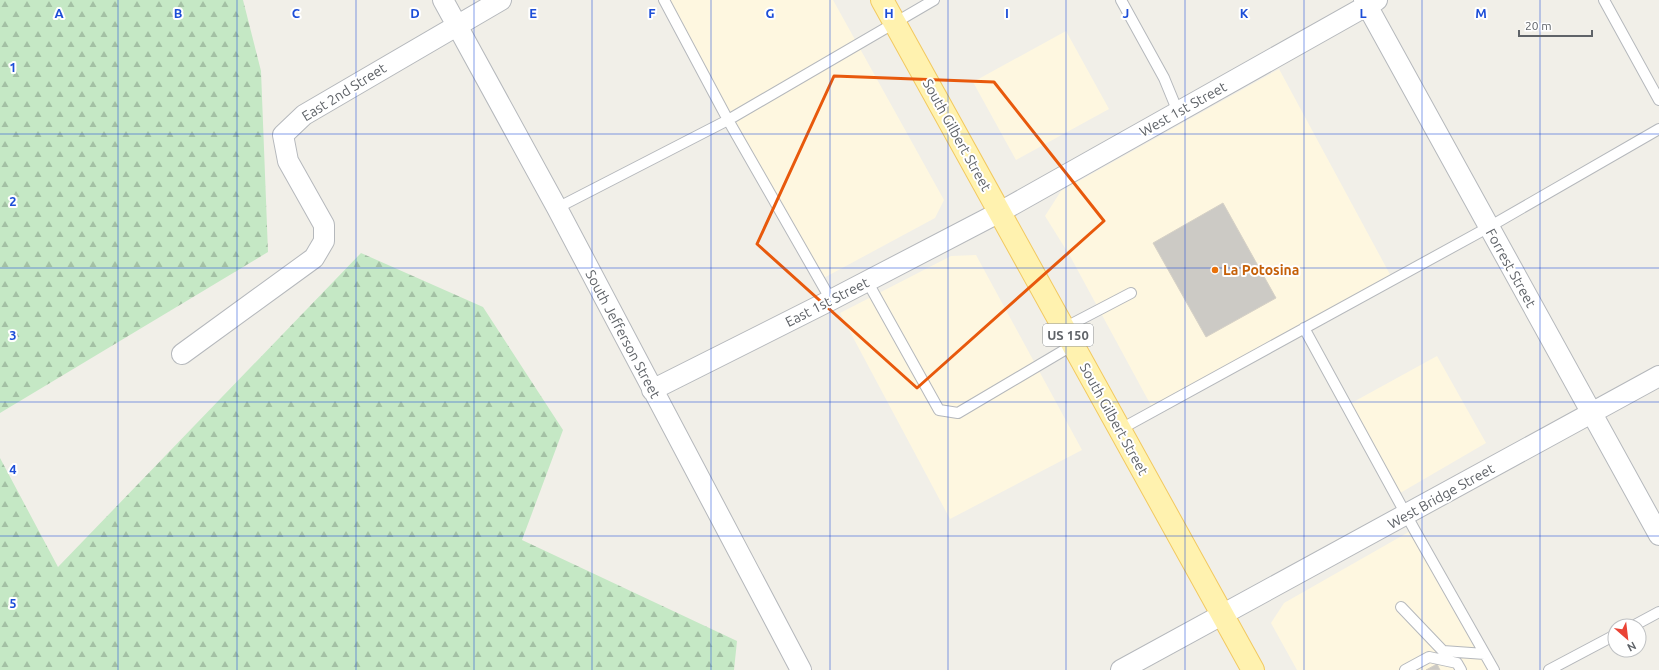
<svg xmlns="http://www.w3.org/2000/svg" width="1659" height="670" font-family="Ubuntu,sans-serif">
  <defs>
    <pattern id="forest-firs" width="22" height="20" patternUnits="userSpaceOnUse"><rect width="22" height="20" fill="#c5e8c5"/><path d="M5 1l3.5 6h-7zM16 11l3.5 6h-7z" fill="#a3c0a4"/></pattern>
  </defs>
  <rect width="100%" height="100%" fill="#f1efe8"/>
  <path fill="#fef7e0" d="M664,0H833L944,200L935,218L820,280Z
    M1066,31L1109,109L1016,160L973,82Z
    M1279,69L1393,280L1154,411L1070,256L1045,216L1061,191Z
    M976,255L1082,450L950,519L840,313L951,256Z
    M1437,356L1486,443L1395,496L1346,406Z
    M1414,529L1494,670H1297L1271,623L1284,603Z"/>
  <path fill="url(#forest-firs)" d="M0,0H243L261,71L268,252L0,413Z
    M361,253L483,307L563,430L522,540L737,641L734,670H0V458L58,567Z"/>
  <path fill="#cccac5" stroke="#d6d1c6" d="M1223,203L1276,298L1206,337L1153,243Z
    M1437,664L1440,670H1426Z"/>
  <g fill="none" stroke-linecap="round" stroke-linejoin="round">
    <g stroke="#b5b8bc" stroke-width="12">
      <path id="lane" d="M664,0L728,120L831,300
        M1121,0L1164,78L1178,112
        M1604,0L1659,100
        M557,208L728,120L934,0
        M867,281L939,410L958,413L1073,345
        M1064,328L1131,293
        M1304,328L1414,529L1494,670
        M1119,430L1489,227L1659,129
        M1401,607L1443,651L1485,654
        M1633,626L1659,612
        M1405,670L1429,657L1457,663L1461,670
        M1549,670L1615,635"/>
    </g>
    <g stroke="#b5b8bc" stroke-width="22">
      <path id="street" d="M443,0L557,208L801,670
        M1364,0L1659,535
        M182,354L314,258L324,241V225L288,161L283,135L304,115L501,0
        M652,390L831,300L1000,212L1377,0
        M1121,670L1659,376"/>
    </g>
    <g stroke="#f2c960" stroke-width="24">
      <path id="primary" d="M882,0L1253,670"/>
    </g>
    <use href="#lane" stroke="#fff" stroke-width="10"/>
    <use href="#street" stroke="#fff" stroke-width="20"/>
    <use href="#primary" stroke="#fff2af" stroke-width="22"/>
  </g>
  <path fill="none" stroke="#e8590c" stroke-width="3" stroke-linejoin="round" d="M834,76L994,82L1104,221L917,388L757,244Z"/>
  <path fill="none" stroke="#1d4ed8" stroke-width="1" stroke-opacity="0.55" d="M118,0V670M237,0V670M356,0V670M474,0V670M592,0V670M711,0V670M830,0V670M948,0V670M1066,0V670M1185,0V670M1304,0V670M1422,0V670M1540,0V670M0,134H1659M0,268H1659M0,402H1659M0,536H1659"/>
  <circle fill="#e8710a" stroke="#fff" stroke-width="1.5" cx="1215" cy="270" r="4"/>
  <g text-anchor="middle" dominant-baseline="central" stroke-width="4" stroke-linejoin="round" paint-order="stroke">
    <rect fill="#fff" stroke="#8f9295" stroke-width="1" x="1043" y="324" width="50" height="22" rx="3"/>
    <g font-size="13" font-weight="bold" fill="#5f6368">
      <text x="1068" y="335">US 150</text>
    </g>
    <g font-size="14" fill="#5f6368" stroke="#fff">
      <text transform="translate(344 92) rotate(-32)">East 2nd Street</text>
      <text transform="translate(1183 109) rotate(-29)">West 1st Street</text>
      <text transform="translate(957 135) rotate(61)">South Gilbert Street</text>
      <text transform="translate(1511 268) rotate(61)">Forrest Street</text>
      <text transform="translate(827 302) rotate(-27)">East 1st Street</text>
      <text transform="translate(623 334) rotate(62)">South Jefferson Street</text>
      <text transform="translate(1114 419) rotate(61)">South Gilbert Street</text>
      <text transform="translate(1441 496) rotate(-29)">West Bridge Street</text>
    </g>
    <g font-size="14" font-weight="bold" fill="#c56008" stroke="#fff" text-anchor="start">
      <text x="1223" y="270">La Potosina</text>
    </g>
  </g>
  <g font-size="13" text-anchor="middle" font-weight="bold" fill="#1d4ed8" stroke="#fff" stroke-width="4" stroke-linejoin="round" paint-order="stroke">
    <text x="59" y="18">A</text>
    <text x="178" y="18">B</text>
    <text x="296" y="18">C</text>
    <text x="415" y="18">D</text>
    <text x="533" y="18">E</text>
    <text x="652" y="18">F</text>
    <text x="770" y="18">G</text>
    <text x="889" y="18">H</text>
    <text x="1007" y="18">I</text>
    <text x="1126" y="18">J</text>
    <text x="1244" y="18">K</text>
    <text x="1363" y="18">L</text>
    <text x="1481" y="18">M</text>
    <text x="13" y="72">1</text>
    <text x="13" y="206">2</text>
    <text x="13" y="340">3</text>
    <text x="13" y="474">4</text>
    <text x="13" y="608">5</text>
  </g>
  <g transform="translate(1627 638) rotate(152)"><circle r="19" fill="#ffffff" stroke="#bfc1c3"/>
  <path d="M0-3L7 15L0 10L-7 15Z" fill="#ea4335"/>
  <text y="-6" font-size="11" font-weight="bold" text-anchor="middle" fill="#5f6368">N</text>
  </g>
  <path d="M1519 30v6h73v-6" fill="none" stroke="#5f6368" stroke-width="2"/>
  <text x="1525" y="30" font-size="12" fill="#5f6368" stroke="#ffffff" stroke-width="3" paint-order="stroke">20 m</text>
</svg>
